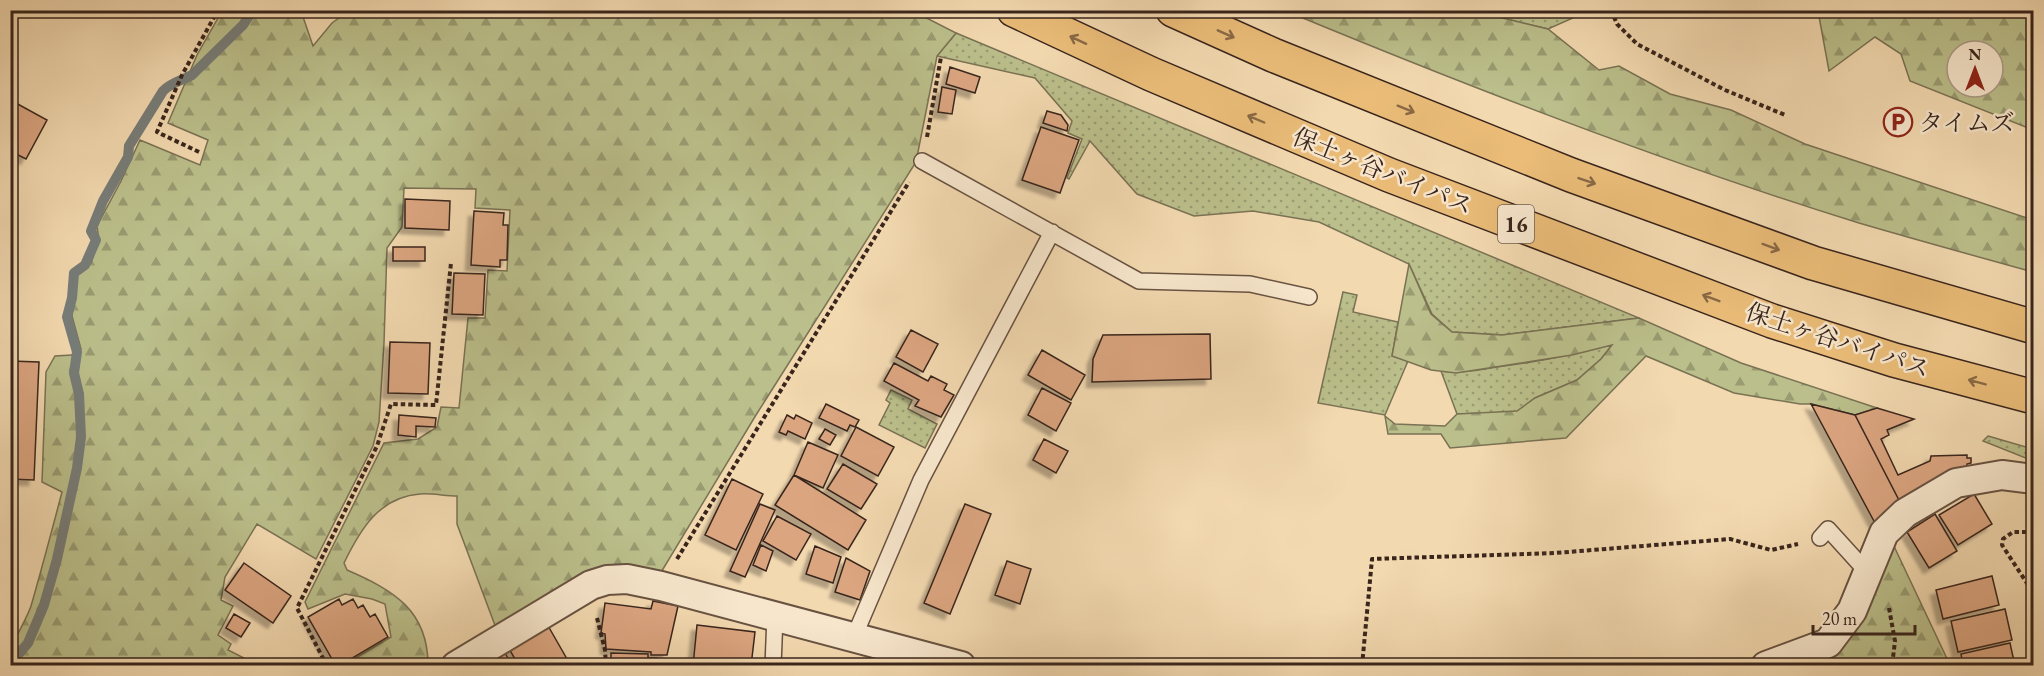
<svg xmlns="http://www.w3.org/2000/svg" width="2044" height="676" font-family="'EB Garamond','Noto Serif JP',serif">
  <defs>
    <pattern id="grass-dots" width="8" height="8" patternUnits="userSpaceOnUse" patternTransform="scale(1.5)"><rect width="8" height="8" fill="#bbbf8b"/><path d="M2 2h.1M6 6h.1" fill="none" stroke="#999b71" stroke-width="1.8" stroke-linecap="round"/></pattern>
    <pattern id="forest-firs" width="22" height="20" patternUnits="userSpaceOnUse" patternTransform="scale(1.5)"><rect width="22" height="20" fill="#bbbf8b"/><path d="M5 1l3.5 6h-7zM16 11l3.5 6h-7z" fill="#999b71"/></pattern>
    <filter id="shadow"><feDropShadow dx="-5.5" dy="5.5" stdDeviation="1.5" flood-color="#0004"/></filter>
  </defs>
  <rect width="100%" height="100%" fill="#f3d9b0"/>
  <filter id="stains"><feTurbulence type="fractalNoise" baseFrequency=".00333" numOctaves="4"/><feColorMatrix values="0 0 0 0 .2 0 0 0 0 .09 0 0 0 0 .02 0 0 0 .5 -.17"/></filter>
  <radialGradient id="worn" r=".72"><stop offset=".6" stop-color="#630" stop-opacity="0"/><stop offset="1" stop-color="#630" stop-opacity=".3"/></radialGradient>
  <path fill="url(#grass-dots)" stroke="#7a7254" stroke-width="1.5" d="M1560,11L1582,14L1548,29L1474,11Z
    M956,33L1639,318L1502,335L1452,332L1432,314L1409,264L1319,222L1253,211L1194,216L1137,194L1090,141L1069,179L1067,178L1082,139L1068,133L1072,121L1035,78L937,56Z
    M1343,292L1357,295L1353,312L1398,322L1392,356L1408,361L1385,415L1318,403Z
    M1613,344L1601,359L1577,380L1535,398L1517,412L1457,414L1441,371C1460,374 1478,370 1497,367C1536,362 1574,355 1613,344Z
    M891,390L912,400L908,409L937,424L925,448L879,425L890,403L886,400Z
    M1988,436L2033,449V461L1983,441Z"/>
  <path fill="url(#forest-firs)" stroke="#7a7254" stroke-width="1.5" fill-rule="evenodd" d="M350,10H911L956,33L937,56L916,162L756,415L660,574L496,628L457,524V496C445,496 432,493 420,494C379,497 360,530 344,563L347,570C393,590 428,610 428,665H344L391,637L385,604L372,599L345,594L308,609L305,602L384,443L418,439L437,427L441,407L459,408L468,318H485L488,270L507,271L510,210L475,208L476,189L404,188L402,227L387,248L384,343L379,422L373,446L316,559L257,524L225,577L221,600L233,606L218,635L231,644L228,650L244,658L240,665H217L208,659L197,660L192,666L28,665L11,653C11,643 27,619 31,606C42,568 52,530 62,492L42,482L46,372L55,356L72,355L81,349L72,316L77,274L91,263L99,240L97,226L121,181L140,140L200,165L208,140L168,123L197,55L222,11H301L313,46L332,23Z
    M1286,11H1474L1548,29L1599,70L1619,66L1670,94L1731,110L1805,144L2033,220V272C1975,256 1917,240 1859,223C1665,163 1474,89 1286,11Z
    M1818,11H2033V130L1910,81L1901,54L1875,37L1829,71ZM1957,51H1993V87H1957Z
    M1409,264L1431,314L1452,332L1502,335L1639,318L1741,363L1877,408L1855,415L1811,404H1800L1734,393L1646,356L1566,438L1450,448L1441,434H1388L1385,416L1395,424L1445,426L1457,414L1517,411L1535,398L1577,380L1601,359L1612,345L1572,355L1456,373L1431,370L1392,356Z
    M1892,542L1950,665L1778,666L1828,647Z"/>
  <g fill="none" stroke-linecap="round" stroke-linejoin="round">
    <path stroke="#777d79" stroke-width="10" d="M10,664L28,643L44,605L57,559L77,468L81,437L79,394L74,373L77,352L67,317L72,298L74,273L85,265L96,240L91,231L103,201L128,157L129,146L163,91C172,82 181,81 192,75L243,25L253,10"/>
  </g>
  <path fill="#dba580" stroke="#39251c" stroke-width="1.5" filter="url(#shadow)" d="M950,67L980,77L975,93L946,84Z
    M942,87L956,90L952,114L938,112Z
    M14,102L47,120L26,159L10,151V108Z
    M1047,111L1061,115L1068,125L1067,131L1043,123Z
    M1041,127L1079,140L1060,193L1022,180Z
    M405,199L450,201L449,230L405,228Z
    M474,211L504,213L503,225H508L507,260H500V267L471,265Z
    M393,247H425V261H393Z
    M454,273L485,274L483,315L452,314Z
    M911,330L938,344L923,372L896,357Z
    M1210,334L1211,379L1092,382L1093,359L1103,335Z
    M390,342L430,343L428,394L388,393Z
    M1042,350L1085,375L1071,400L1028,375Z
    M10,361L39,362L34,480L10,479Z
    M894,363L928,381L931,376L947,384L944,390L954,395L941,417L915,406L919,400L884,381Z
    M1042,388L1071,403L1056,431L1028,415Z
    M826,404L859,420L855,427L850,425L847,431L819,418Z
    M1811,404L1855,415L1901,504L1875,523Z
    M1877,408L1914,419L1887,430L1889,435L1881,439L1898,475L1930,461L1931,456L1967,455V458H1971V463L1967,464V473L1901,504L1855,415Z
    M399,415L436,418L435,427L416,426V437L398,435Z
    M787,415L794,419L796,415L812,423L805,439L788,431L786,435L779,432Z
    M856,427L894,447L878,476L841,456Z
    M825,429L836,435L830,445L819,439Z
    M1044,439L1068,451L1056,473L1033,460Z
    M808,442L838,455L823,488L794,475Z
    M843,464L877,484L861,509L827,489Z
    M794,475L866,520L848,550L775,505Z
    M732,479L763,494L736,550L705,535Z
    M1974,494L1992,524L1958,545L1939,515Z
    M760,504L775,510L745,577L730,571Z
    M965,504L991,514L950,614L924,603Z
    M1935,514L1957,551L1929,568L1907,532Z
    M777,516L811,534L796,560L763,541Z
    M761,545L773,551L766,571L753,565Z
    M815,546L841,557L833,583L806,574Z
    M846,558L870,571L860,600L835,592Z
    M1007,561L1031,569L1020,604L995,595Z
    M244,563L291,596L273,623L225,590Z
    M1992,576L1999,605L1943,619L1936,590Z
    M339,599L342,605L353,599L358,608L363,605L370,617L375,614L388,637L339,666H336L308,617Z
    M653,601L678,606L667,655H651V652L606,649L605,634L601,633L605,603L651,609Z
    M2005,609L2012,640L1958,652L1951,621Z
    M234,614L250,623L241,637L226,628Z
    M547,624L571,666H519L508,647Z
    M697,625L755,632L751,666H693Z
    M2010,643L2015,666H1963L1961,654Z
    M504,651L512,666H476Z
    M611,653L648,654V658H657V666H611Z"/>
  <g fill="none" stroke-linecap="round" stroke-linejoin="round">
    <g stroke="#685241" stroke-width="18">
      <path id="lane" d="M922,161L1139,281L1250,284L1309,297
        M1820,538L1828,529L1867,572
        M854,637L921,480L1052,232
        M773,666L775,616"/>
    </g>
    <g stroke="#685241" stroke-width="32">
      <path id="street" d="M456,666L591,585L607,580L627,579L661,586L961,666
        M1766,666L1828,643L1852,611L1884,533L1905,513L1956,483L2002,475L2034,479"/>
    </g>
    <g stroke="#39251c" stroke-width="36">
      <path id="highway" d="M1014,10L1151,74L1389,175L1772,321L1894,360L2034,397
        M1173,10L1273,55L1571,175L1813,263L2034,327"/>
    </g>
    <path stroke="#39251c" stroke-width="4" stroke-dasharray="4.5 3" stroke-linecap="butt" d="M1611,10L1617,24L1637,44L1725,90L1785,115
      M927,137L941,57
      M199,152L157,132L182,75L218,10
      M2034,532H2013L2003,539L2002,545L2034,594
      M677,559L909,182
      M1889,608L1895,641L1892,666
      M597,618L605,650L606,666
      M327,666L297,608L377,446L391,404L436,405L451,263
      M1362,666L1372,559L1555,553L1730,539L1771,550L1798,544"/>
    <use href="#lane" stroke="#f7e6cc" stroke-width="15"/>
    <use href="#street" stroke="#f7e6cc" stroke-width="28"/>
    <use href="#highway" stroke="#eabc78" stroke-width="33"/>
  </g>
  <defs><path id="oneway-shaft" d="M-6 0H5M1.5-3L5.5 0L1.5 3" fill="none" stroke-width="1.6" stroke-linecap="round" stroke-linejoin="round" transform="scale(1.5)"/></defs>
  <g stroke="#896945">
    <use href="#oneway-shaft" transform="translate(1226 34) rotate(24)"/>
    <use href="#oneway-shaft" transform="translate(1078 40) rotate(-155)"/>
    <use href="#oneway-shaft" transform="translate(1406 109) rotate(22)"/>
    <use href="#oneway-shaft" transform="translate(1256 119) rotate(-157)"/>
    <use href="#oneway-shaft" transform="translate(1587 181) rotate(19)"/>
    <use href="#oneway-shaft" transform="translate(1771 247) rotate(20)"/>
    <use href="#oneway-shaft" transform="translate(1711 298) rotate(-159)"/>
    <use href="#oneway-shaft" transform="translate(1977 382) rotate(-165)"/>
  </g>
  <defs>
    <g id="parking-ring" transform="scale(1.5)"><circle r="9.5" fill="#f7e6cc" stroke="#8f2418" stroke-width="1.5"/><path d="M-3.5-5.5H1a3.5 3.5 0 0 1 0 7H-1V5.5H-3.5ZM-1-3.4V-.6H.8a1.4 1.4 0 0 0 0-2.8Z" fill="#8f2418"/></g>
  </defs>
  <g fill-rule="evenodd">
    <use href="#parking-ring" x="1898" y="122"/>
  </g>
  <g text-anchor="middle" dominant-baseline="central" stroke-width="5" stroke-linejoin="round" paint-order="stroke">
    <rect fill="#f7e6cc" stroke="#725f51" stroke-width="1.5" x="1498" y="205" width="36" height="38" rx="4.5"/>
    <g font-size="22" font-weight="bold" fill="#39251c">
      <text x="1516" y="224">16</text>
    </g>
    <g font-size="24" fill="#39251c" stroke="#f7e6cc" text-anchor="start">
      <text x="1919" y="122">タイムズ</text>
    </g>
    <g font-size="24" fill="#39251c" stroke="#f7e6cc">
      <text transform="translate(1383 171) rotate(22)">保土ヶ谷バイパス</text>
      <text transform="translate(1838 340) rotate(18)">保土ヶ谷バイパス</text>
    </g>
  </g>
  <rect width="2044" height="676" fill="none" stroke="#f3d9b0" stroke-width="36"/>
  <rect x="12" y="12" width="2020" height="652" fill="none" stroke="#39251c" stroke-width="3"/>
  <rect x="18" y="18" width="2008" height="640" fill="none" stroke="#39251c" stroke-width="1.5"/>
  <g transform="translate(1975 69)"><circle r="28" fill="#f7e6cc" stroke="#ab9986" stroke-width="1.5"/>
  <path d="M0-4.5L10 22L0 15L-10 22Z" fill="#8f2418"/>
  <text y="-9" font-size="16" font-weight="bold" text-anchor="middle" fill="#39251c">N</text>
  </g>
  <path d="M1813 625v9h102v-9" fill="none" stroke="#39251c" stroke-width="3"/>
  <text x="1822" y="625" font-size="18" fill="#39251c" stroke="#f7e6cc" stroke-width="4.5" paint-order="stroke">20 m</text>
  <rect width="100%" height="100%" filter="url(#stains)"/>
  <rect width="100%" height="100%" fill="url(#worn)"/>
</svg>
